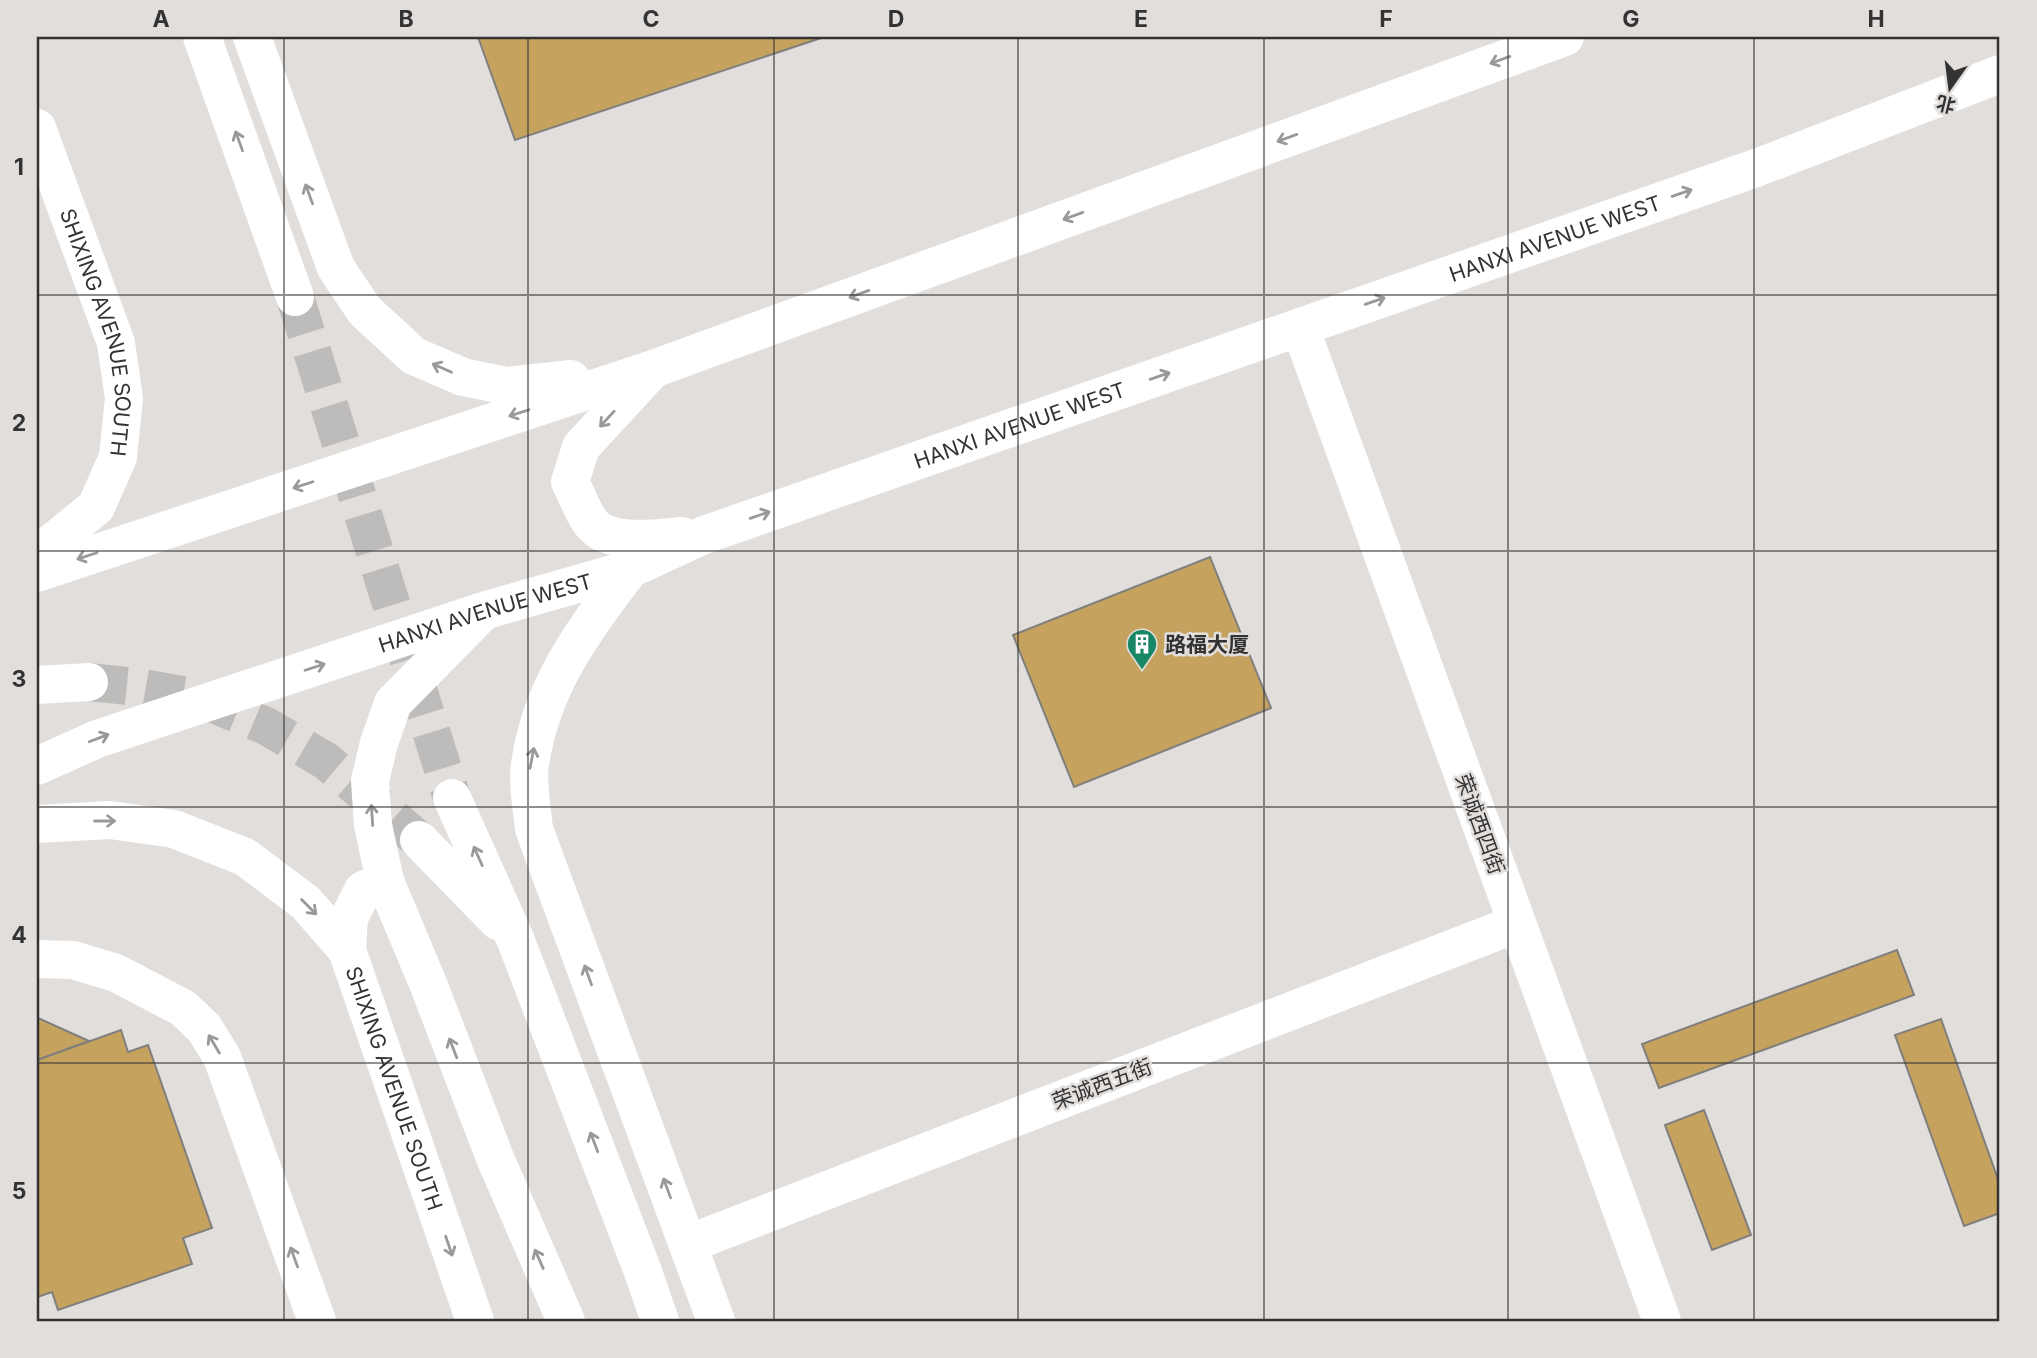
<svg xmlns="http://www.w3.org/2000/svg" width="2037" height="1358" font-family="Inter,'Noto Sans SC',sans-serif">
  <rect width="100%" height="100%" fill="#e1dedc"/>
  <path fill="#c5a25e" stroke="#817f7d" stroke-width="2" d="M478,37H824L515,140Z
    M1210,557L1271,708L1074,787L1013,635Z
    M1897,950L1914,995L1659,1088L1642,1044Z
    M37,1018H38L89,1041L37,1060Z
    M1941,1019L2000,1185V1213L1964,1226L1895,1035Z
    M121,1030L128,1052L148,1045L212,1228L183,1238L192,1264L58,1310L52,1292L37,1297V1060Z
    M1704,1110L1751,1235L1712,1250L1665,1125Z"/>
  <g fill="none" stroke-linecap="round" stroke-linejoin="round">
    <path stroke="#bebcba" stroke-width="38" stroke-dasharray="38 19" stroke-linecap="butt" d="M295,297L452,798
      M89,682L137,687L199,698L266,726L326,761L419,840"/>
    <path stroke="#fff" stroke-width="38" d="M1300,327L1662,1321
      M37,959L73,960L116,973L183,1008L204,1028L222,1057L317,1321
      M688,1244L1516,924"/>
    <g stroke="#fff" stroke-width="38">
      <path d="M202,37L295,297"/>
      <path d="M252,37L336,268L365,311L414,356L463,377L507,386L571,379"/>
      <path id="s1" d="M37,128L116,343L124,398L118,457L96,507L49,545L37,552"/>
      <path d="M652,370L581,447L570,482C578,496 586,525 602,532C624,543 658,538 682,536"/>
      <path d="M630,569C583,632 542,684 530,764C527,784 532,808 534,829L716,1321"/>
      <path d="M37,573L653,369L1565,37"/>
      <path d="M479,616L393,703L379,743L370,781L373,825L385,881L429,986L495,1158L566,1321"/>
      <path d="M37,685L89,682"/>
      <path id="s2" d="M37,766L97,739L483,611L630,569L704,535L1756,168L2000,74"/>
      <path d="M452,798L516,941L642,1269L660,1321"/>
      <path id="s3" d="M37,824L110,820L174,829L245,857L306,903L347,950L475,1321"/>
      <path d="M419,840L498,921"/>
      <path d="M347,950L349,918L363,890L385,881"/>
    </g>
  </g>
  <defs><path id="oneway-shaft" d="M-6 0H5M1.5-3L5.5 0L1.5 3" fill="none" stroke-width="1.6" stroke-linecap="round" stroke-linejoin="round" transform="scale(1.75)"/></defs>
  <g stroke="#9a9999">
    <use href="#oneway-shaft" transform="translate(1500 60) rotate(160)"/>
    <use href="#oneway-shaft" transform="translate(1287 138) rotate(160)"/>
    <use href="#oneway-shaft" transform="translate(239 141) rotate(-110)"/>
    <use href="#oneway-shaft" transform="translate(1682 193) rotate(-19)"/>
    <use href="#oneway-shaft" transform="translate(309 194) rotate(-110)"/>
    <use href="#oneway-shaft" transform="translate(1073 216) rotate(160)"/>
    <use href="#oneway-shaft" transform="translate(859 294) rotate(160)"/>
    <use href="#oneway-shaft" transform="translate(1375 301) rotate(-19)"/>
    <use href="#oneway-shaft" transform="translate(442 368) rotate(-156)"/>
    <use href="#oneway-shaft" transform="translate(1160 376) rotate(-19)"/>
    <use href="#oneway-shaft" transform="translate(519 413) rotate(162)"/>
    <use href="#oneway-shaft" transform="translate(607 419) rotate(133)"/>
    <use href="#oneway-shaft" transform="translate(303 485) rotate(162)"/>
    <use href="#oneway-shaft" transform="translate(760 515) rotate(-19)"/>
    <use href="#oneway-shaft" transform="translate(87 556) rotate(162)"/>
    <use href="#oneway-shaft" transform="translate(315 667) rotate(-18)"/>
    <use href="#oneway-shaft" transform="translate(99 738) rotate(-21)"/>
    <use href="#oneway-shaft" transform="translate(532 758) rotate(-79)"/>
    <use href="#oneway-shaft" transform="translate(372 815) rotate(-94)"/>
    <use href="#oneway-shaft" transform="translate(105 821)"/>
    <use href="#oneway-shaft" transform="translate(478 856) rotate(-114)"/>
    <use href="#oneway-shaft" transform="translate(309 907) rotate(45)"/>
    <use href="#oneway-shaft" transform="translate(588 975) rotate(-110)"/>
    <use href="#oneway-shaft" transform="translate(214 1044) rotate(-121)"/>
    <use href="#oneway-shaft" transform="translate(453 1048) rotate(-111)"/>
    <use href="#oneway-shaft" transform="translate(594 1142) rotate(-111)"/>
    <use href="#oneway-shaft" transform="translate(667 1188) rotate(-110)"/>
    <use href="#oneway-shaft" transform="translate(449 1246) rotate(71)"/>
    <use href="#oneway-shaft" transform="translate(294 1257) rotate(-110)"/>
    <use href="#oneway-shaft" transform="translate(539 1259) rotate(-114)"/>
  </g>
  <path fill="none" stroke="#343333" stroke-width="2" stroke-opacity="0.55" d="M284,37V1321M528,37V1321M774,37V1321M1018,37V1321M1264,37V1321M1508,37V1321M1754,37V1321M37,295H2000M37,551H2000M37,807H2000M37,1063H2000"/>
  <defs>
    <g id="building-pin" transform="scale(1.575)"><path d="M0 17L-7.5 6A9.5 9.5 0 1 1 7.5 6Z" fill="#188766" stroke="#e1dedc"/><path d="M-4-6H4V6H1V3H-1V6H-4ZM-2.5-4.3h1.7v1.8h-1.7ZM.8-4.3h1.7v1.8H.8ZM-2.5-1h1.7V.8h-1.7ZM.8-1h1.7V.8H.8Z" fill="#fff"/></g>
  </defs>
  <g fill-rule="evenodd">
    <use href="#building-pin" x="1142" y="644"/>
  </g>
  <g text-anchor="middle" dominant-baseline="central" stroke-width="5" stroke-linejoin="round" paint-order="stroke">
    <g font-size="21" fill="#343333" stroke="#e1dedc">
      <text stroke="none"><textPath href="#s2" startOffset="1608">HANXI AVENUE WEST</textPath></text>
      <text stroke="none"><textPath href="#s1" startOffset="215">SHIXING AVENUE SOUTH</textPath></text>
      <text stroke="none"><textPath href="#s2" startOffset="1041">HANXI AVENUE WEST</textPath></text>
      <text stroke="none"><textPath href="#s2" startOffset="474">HANXI AVENUE WEST</textPath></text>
      <text transform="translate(1480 824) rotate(70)">荣诚西四街</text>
      <text transform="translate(1102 1084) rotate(-21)">荣诚西五街</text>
      <text stroke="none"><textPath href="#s3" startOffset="499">SHIXING AVENUE SOUTH</textPath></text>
    </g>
    <g font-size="21" font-weight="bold" fill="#343333" stroke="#e1dedc" text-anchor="start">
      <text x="1165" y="644">路福大厦</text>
    </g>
  </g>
  <rect width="2037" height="1358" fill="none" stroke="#e1dedc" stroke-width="77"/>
  <g transform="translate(1950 88) rotate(194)" stroke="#e1dedc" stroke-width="5" paint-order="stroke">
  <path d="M0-5L12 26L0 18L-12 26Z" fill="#343333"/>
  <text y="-10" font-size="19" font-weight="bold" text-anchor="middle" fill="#343333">北</text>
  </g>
  <rect x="38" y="38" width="1960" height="1282" fill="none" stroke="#343333" stroke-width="2.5"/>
  <g font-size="23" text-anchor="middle" font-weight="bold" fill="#343333">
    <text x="161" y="27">A</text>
    <text x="406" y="27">B</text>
    <text x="651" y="27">C</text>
    <text x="896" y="27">D</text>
    <text x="1141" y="27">E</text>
    <text x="1386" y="27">F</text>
    <text x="1631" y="27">G</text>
    <text x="1876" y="27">H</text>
    <text x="19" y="175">1</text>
    <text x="19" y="431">2</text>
    <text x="19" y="687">3</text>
    <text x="19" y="943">4</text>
    <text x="19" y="1199">5</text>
  </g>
</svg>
